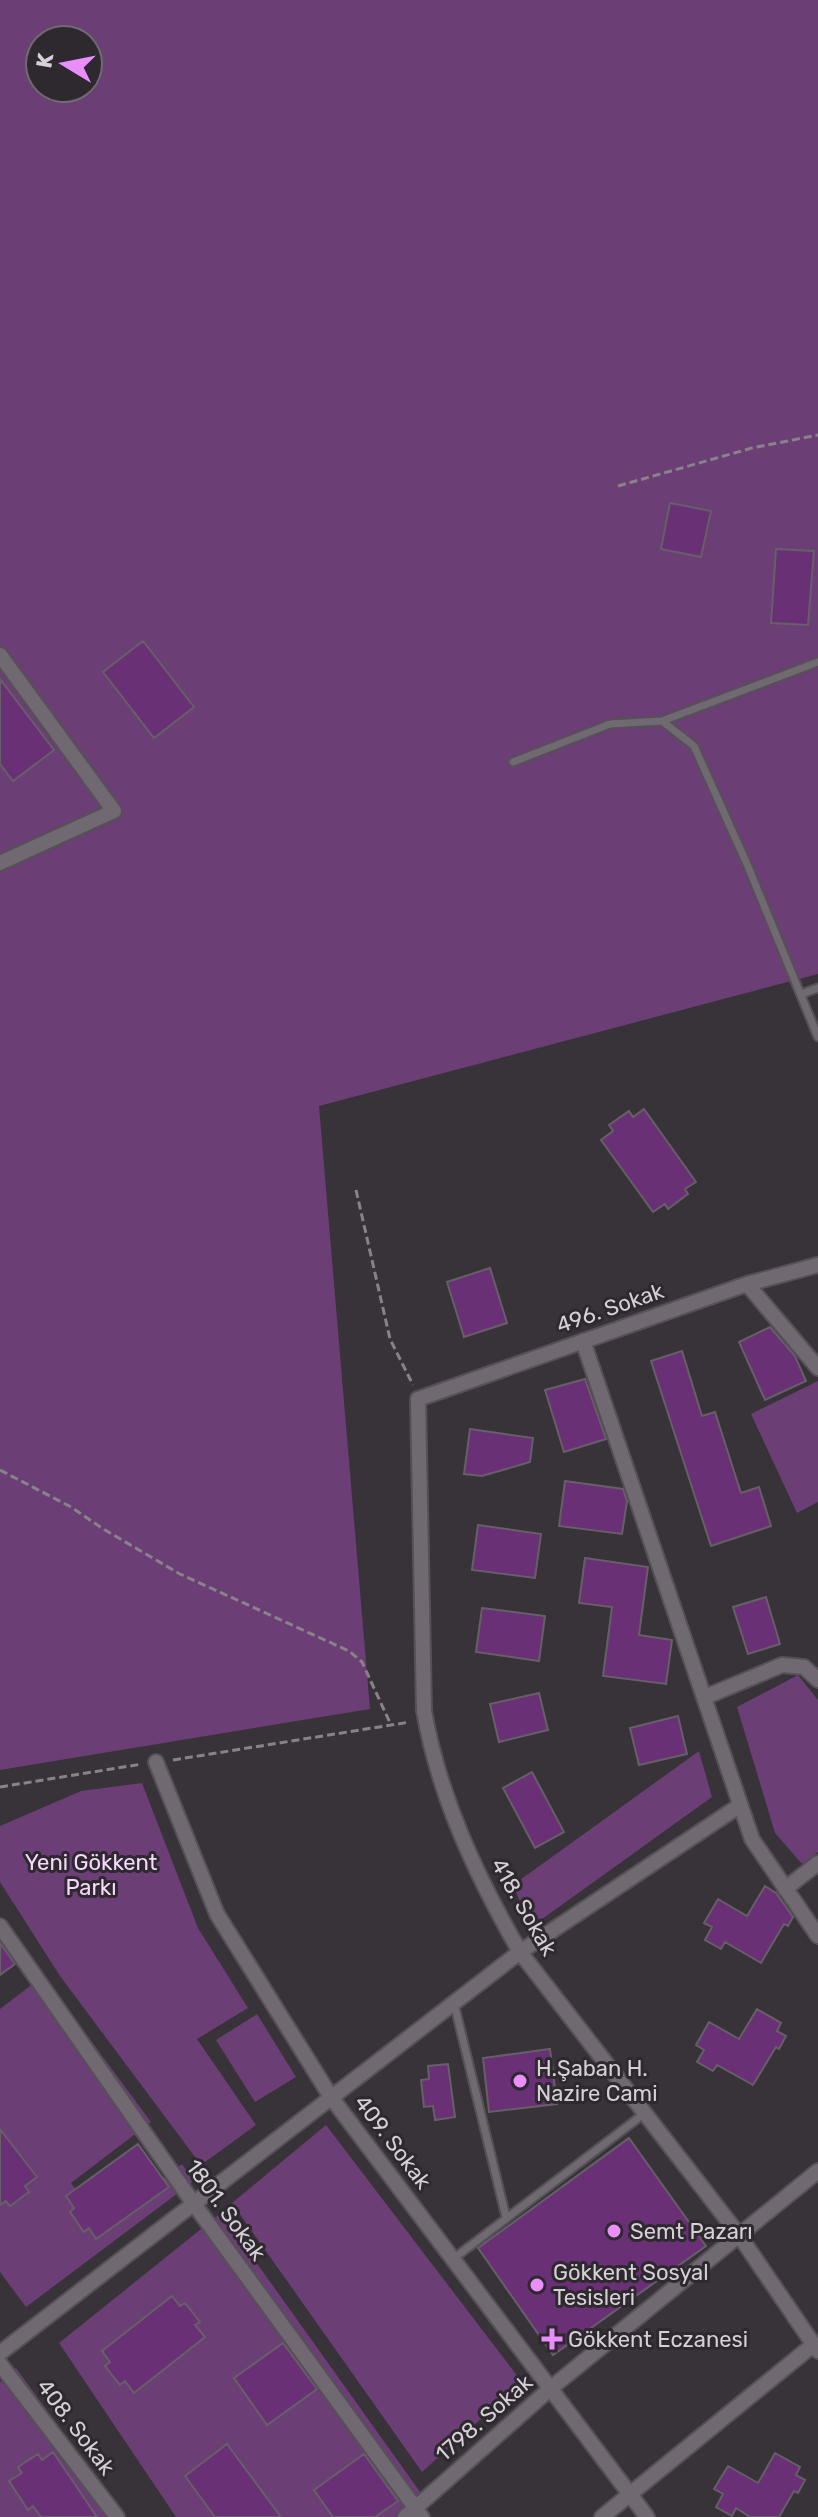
<svg xmlns="http://www.w3.org/2000/svg" width="818" height="2517" font-family="Rubik,sans-serif">
  <rect width="100%" height="100%" fill="#383239"/>
  <path fill="#6b3e75" fill-rule="evenodd" d="M0,0H818V974L319,1106L370,1709L0,1770ZM40,40H88V88H40Z
    M818,1381V1502L797,1513L751,1414Z
    M798,1675L818,1700V1852L802,1864L775,1833L737,1707Z
    M699,1751L712,1797L531,1927L513,1885Z
    M142,1783L198,1928L248,2008L197,2039L256,2125L201,2165L60,1976L0,1882V1826L81,1791Z
    M43,1976L151,2122L71,2183L102,2224L182,2164L194,2181L26,2307L0,2272V2009Z
    M257,2014L296,2077L255,2102L216,2040Z
    M326,2125L522,2382L422,2472L232,2203Z
    M221,2213L423,2496L398,2517H176L59,2343Z
    M16,2368L124,2517H0V2382Z"/>
  <path fill="#6a3076" stroke="#665f68" stroke-width="2" d="M670,503L711,511L701,557L661,549Z
    M776,549L814,551L808,625L771,623Z
    M143,641L194,707L154,738L103,672Z
    M0,679L54,750L13,781L0,764Z
    M644,1109L696,1182L685,1189L688,1194L668,1209L665,1204L653,1212L601,1140L613,1131L609,1125L629,1111L633,1117Z
    M490,1268L507,1323L464,1337L447,1282Z
    M770,1327L795,1356L806,1381L765,1400L739,1342Z
    M682,1351L702,1416L715,1412L741,1493L759,1487L771,1526L711,1546L651,1361Z
    M585,1379L606,1439L564,1452L545,1390Z
    M470,1429L533,1438L530,1462L482,1476L464,1474Z
    M565,1481L623,1489L627,1501L622,1534L559,1526Z
    M478,1525L541,1534L535,1578L472,1570Z
    M585,1558L648,1567L639,1635L672,1640L666,1684L603,1676L612,1607L579,1603Z
    M766,1597L780,1644L748,1654L733,1607Z
    M482,1608L545,1616L539,1661L476,1652Z
    M539,1693L548,1730L499,1742L490,1704Z
    M678,1716L687,1754L639,1765L630,1728Z
    M532,1772L564,1832L535,1848L503,1788Z
    M765,1886L776,1893L793,1917L788,1926L784,1924L761,1963L725,1942L721,1949L705,1940L712,1927L704,1923L718,1899L747,1916Z
    M0,1943L15,1964L0,1975Z
    M757,2009L781,2023L777,2031L786,2036L779,2049L776,2047L753,2085L717,2065L713,2071L697,2062L704,2050L696,2045L709,2022L739,2039Z
    M550,2049L557,2104L489,2112L483,2058Z
    M448,2064L455,2117L435,2120L433,2106L424,2107L421,2080L429,2079L428,2066Z
    M0,2129L37,2177L25,2186L29,2192L10,2206L6,2201L0,2205Z
    M629,2138L706,2246L553,2355L478,2248Z
    M138,2144L169,2187L96,2239L89,2228L84,2232L70,2212L74,2208L66,2196Z
    M172,2296L180,2306L185,2303L200,2322L195,2325L205,2337L134,2393L125,2381L120,2385L105,2366L110,2362L102,2351Z
    M283,2343L317,2389L267,2425L234,2378Z
    M227,2444L281,2517H215L185,2476Z
    M53,2452L97,2517H41L33,2506L28,2510L9,2481L22,2473L18,2467L38,2454L42,2460Z
    M775,2453L800,2467L796,2475L805,2480L798,2493L794,2491L779,2517H750L736,2508L732,2516L716,2507L723,2494L714,2489L728,2466L758,2483Z
    M364,2454L398,2501L375,2517H333L314,2490Z"/>
  <g fill="none" stroke-linecap="round" stroke-linejoin="round">
    <g stroke="#555156" stroke-width="11">
      <path id="lane" d="M662,721L818,662
        M513,762L610,724L662,721L694,746L747,864L818,1037
        M801,994L818,988
        M454,2003L506,2217
        M453,2259L645,2113"/>
    </g>
    <g stroke="#555156" stroke-width="18">
      <path id="street" d="M0,655L114,811L0,863
        M818,1265L747,1284L418,1399L424,1711C439,1797 477,1877 520,1952L739,2235L818,2351
        M747,1284L818,1368
        M583,1341L752,1839L818,1936
        M705,1697L782,1665L804,1667L818,1680
        M156,1762L217,1914L331,2097L647,2517
        M785,1889L818,1863
        M0,1926L194,2204L422,2517
        M0,2353L520,1952L739,1806
        M0,2364L117,2517
        M405,2517L551,2388L818,2171
        M602,2517L813,2345"/>
    </g>
    <path stroke="#888389" stroke-width="3" stroke-dasharray="8 4" stroke-linecap="butt" d="M618,486L752,448L818,435
      M356,1190L390,1339L413,1385
      M0,1470L71,1507L105,1530L180,1574L349,1651L362,1662L391,1725
      M173,1760L410,1722
      M0,1787L142,1764"/>
    <use href="#lane" stroke="#706971" stroke-width="7"/>
    <use href="#street" stroke="#706971" stroke-width="14"/>
  </g>
  <g fill="#ea8dfd" stroke="#2e282f" stroke-width="3">
    <circle cx="520" cy="2081" r="8"/>
    <circle cx="614" cy="2231" r="8"/>
    <circle cx="537" cy="2285" r="8"/>
    <path d="M548 2327h8v8h8v8h-8v8h-8v-8h-8v-8h8z"/>
  </g>
  <g text-anchor="middle" dominant-baseline="central" stroke-width="6" stroke-linejoin="round" paint-order="stroke">
    <g font-size="22" fill="#d4d0d5" stroke="#2e282f">
      <text transform="translate(610 1308) rotate(-19)">496. Sokak</text>
      <text transform="translate(524 1907) rotate(60)">418. Sokak</text>
      <text transform="translate(393 2142) rotate(53)">409. Sokak</text>
      <text transform="translate(226 2210) rotate(54)">1801. Sokak</text>
      <text transform="translate(484 2418) rotate(-41)">1798. Sokak</text>
      <text transform="translate(76 2427) rotate(53)">408. Sokak</text>
    </g>
    <g font-size="22" fill="#f8d7ff" stroke="#2e282f">
      <text x="91" y="1862">Yeni Gökkent<tspan x="91" dy="25">Parkı</tspan></text>
    </g>
    <g font-size="22" fill="#d4d0d5" stroke="#2e282f" text-anchor="start">
      <text x="536" y="2068">H.Şaban H.<tspan x="536" dy="25">Nazire Cami</tspan></text>
      <text x="630" y="2231">Semt Pazarı</text>
      <text x="553" y="2272">Gökkent Sosyal<tspan x="553" dy="25">Tesisleri</tspan></text>
      <text x="568" y="2339">Gökkent Eczanesi</text>
    </g>
  </g>
  <g transform="translate(64 64) rotate(280)"><circle r="38" fill="#2e282f" stroke="#706b71" stroke-width="2"/>
  <path d="M0-6L14 30L0 20L-14 30Z" fill="#ea8dfd"/>
  <text y="-12" font-size="22" font-weight="bold" text-anchor="middle" fill="#d4d0d5">K</text>
  </g>
</svg>
